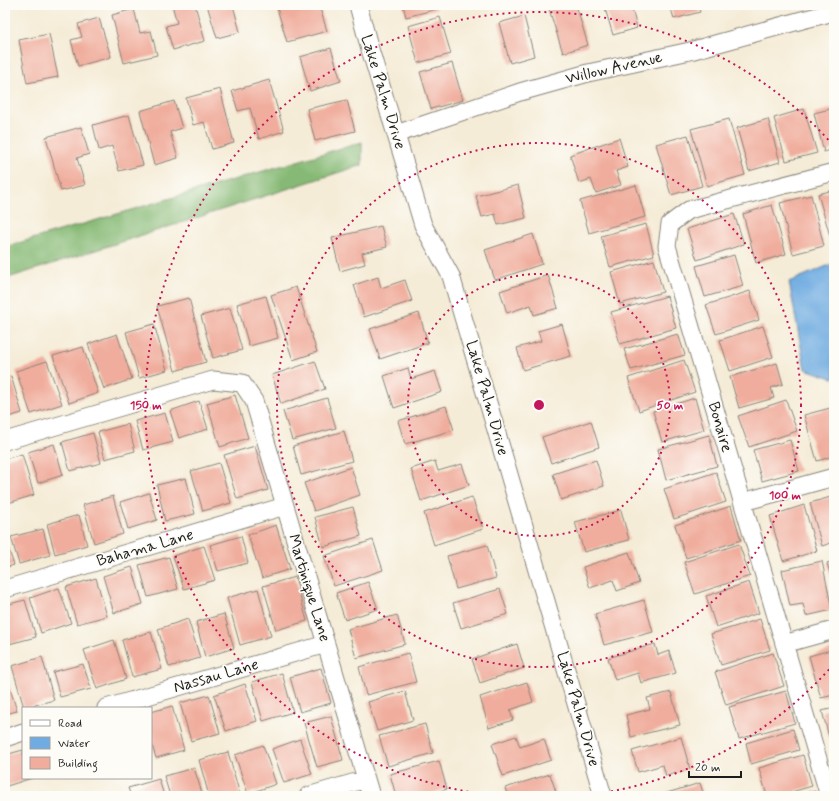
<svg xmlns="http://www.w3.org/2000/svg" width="839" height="801" font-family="Mynerve,sans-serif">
  <rect width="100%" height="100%" fill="#fdfcf7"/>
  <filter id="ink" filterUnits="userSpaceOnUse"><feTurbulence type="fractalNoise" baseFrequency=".025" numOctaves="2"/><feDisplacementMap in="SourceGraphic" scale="8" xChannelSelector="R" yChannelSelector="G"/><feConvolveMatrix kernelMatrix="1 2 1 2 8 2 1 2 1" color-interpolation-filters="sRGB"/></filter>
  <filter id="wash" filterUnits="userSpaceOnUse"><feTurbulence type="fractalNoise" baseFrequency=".012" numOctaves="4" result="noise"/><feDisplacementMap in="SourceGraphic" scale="16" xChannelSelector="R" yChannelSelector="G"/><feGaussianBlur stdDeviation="0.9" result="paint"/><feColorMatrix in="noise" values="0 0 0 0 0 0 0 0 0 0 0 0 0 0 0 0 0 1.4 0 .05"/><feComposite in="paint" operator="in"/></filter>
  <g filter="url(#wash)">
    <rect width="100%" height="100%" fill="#f5ecd7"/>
    <path fill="#86b974" stroke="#516a48" d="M362,142V165L5,279V247Z"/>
    <path fill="#70ace1" stroke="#46647e" d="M834,263V378H832L805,369L789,282Z"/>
    <g id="blocks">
      <path fill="#f0ad9d" d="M172,5H195L205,41L173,50L166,26L177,23Z
        M207,5H233L240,32L217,38Z
        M288,5H319L327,31L287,42L277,8Z
        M403,5H436L437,9L406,17Z
        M563,5H576L588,45L563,53L549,9Z
        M604,5H631L637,28L613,35Z
        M670,5H698L700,12L674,19Z
        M134,9L140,33L151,31L157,55L124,63L112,15Z
        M524,16L534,56L510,63L499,23Z
        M440,17L451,54L418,63L408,26Z
        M99,18L111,57L78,66L71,40L82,37L78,24Z
        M49,34L58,77L27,83L19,40Z
        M331,48L341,81L310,91L300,57Z
        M452,63L463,100L431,109L420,72Z
        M269,80L284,131L259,139L250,108L238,111L232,91Z
        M220,89L234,143L212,149L204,122L193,125L186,98Z
        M347,100L355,131L315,141L307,109Z
        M174,101L182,128L170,132L178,158L154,165L140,111Z
        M834,108V149L824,152L814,113Z
        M804,109L817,153L786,161L774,118Z
        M129,115L143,165L119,171L112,146L99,150L93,125Z
        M729,119L745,175L707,186L691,129Z
        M768,119L780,162L749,171L737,128Z
        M81,127L89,154L77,158L85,185L61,191L46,137Z
        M688,135L702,186L671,195L656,144Z
        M619,138L628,167L616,171L621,185L596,193L591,179L579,183L570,155Z
        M518,185L526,218L498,225L495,214L482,217L476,196Z
        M636,185L645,217L589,233L580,201Z
        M834,190V243H832L818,194Z
        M811,195L824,246L793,254L780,203Z
        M772,205L786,254L756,263L743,214Z
        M734,214L744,244L697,260L687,229Z
        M646,224L654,255L610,267L601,236Z
        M381,226L387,247L362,253L365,264L340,271L332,238Z
        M533,234L542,264L495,280L485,250Z
        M734,255L743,286L705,297L696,266Z
        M654,260L663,292L620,304L611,272Z
        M548,275L558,308L534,315L531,305L507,313L500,291Z
        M378,277L381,288L405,280L412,301L364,317L354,285Z
        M296,287L317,352L293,360L271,295Z
        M750,291L759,320L716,334L706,305Z
        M266,296L278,338L249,346L237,304Z
        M667,296L676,328L620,344L611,312Z
        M189,298L206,362L175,371L157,306Z
        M230,308L242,350L213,358L201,316Z
        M419,313L428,343L380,359L370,329Z
        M154,324L167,370L139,378L126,332Z
        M562,324L571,356L523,370L517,348L541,341L538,331Z
        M763,326L773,357L730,371L720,340Z
        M117,334L132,379L104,389L88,344Z
        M678,334L685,355L631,370L624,349Z
        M83,347L98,393L69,403L53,356Z
        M684,360L695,392L639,411L628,378Z
        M47,361L62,404L31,414L16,371Z
        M315,361L325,389L281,404L272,375Z
        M777,363L783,384L771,388L774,398L739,408L730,377Z
        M408,368L411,379L435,371L442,392L394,408L384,376Z
        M11,376L22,413L5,418V378Z
        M235,395L248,438L220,447L207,403Z
        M327,398L336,428L292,440L283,411Z
        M695,398L704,430L662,442L653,411Z
        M786,400L797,431L749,447L738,416Z
        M199,401L208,429L179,438L170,411Z
        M446,406L454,430L405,444L398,421Z
        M834,407V456L817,461L804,415Z
        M165,413L173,442L143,450L135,421Z
        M591,421L599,447L551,463L542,437Z
        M128,424L135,451L105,459L98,432Z
        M344,431L352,461L301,475L293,446Z
        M93,433L101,463L70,471L62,442Z
        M709,435L717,466L666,480L658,449Z
        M790,440L799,471L762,481L753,450Z
        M54,444L63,475L38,483L28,452Z
        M255,446L268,490L237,499L224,455Z
        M22,454L34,495L5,504V459Z
        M596,460L604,486L561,500L553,474Z
        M435,461L438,471L462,464L469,485L421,501L411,469Z
        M219,463L231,503L203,511L191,471Z
        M351,467L360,495L314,511L304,483Z
        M716,472L726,502L674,519L664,489Z
        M186,478L195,514L165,521L157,485Z
        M149,493L157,520L128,529L120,502Z
        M113,496L123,534L94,543L83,505Z
        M834,496V542L822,546L810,503Z
        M472,497L483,529L434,545L424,513Z
        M804,505L817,551L783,561L770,516Z
        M731,506L741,540L686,558L675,525Z
        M353,507L361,536L323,547L315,517Z
        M621,510L629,540L584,552L575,522Z
        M79,515L87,545L55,554L47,524Z
        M276,525L290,569L262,578L248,535Z
        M43,529L50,555L19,564L11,537Z
        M241,536L248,563L218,571L210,545Z
        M5,539L14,565L5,568Z
        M373,540L383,570L334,586L324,556Z
        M739,544L750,576L695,594L684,562Z
        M487,545L496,578L456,589L447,556Z
        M204,546L215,580L184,589L173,556Z
        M629,552L639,583L617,591L613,580L590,588L583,567Z
        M169,557L178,589L148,597L139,565Z
        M822,561L832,610L806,616L803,604L790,606L782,570Z
        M834,561V586L827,563Z
        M132,567L143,604L114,613L103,576Z
        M295,577L307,621L276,630L263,586Z
        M96,578L107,616L77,624L66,587Z
        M368,582L378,609L345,620L336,593Z
        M749,582L759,613L716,627L706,596Z
        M59,588L71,623L41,633L30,598Z
        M258,589L271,636L240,645L227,598Z
        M500,589L508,614L461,628L453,603Z
        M25,600L36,637L5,645V605Z
        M644,600L653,632L604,645L595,614Z
        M224,614L234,648L205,657L196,622Z
        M397,615L405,644L356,658L348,629Z
        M188,619L200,658L169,667L158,629Z
        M760,619L770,650L721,665L711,634Z
        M151,632L162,669L132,677L122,640Z
        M114,640L126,679L97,689L84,650Z
        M517,644L524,668L480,683L472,659Z
        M655,644L658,655L669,651L676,673L641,683L638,673L615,680L608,658Z
        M834,649V695L821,698L809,656Z
        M408,653L416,682L366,695L359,667Z
        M773,653L784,686L726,705L715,672Z
        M42,657L54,700L24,708L12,666Z
        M83,664L91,689L60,697L53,672Z
        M321,668L331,703L300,712L290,677Z
        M5,672L17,711L5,714Z
        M282,673L293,712L263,721L252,682Z
        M527,682L533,702L510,710L513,720L489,728L480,697Z
        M245,684L257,721L226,731L214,695Z
        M405,691L413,720L377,731L368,702Z
        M786,691L795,723L739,739L729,707Z
        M671,692L680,725L631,737L626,715L650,709L647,698Z
        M209,695L220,733L191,741L180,703Z
        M172,706L184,750L156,758L151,742V712Z
        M834,708V748H832L822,711Z
        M331,716L343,760L317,767L304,723Z
        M425,724L433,753L388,766L379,736Z
        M793,729L799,750L751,764L746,743Z
        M516,736L520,747L544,739L551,760L503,776L492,744Z
        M681,737L690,769L666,776L663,765L638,772L632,751Z
        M300,739L312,774L284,783L272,749Z
        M263,745L276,784L248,794L235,755Z
        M23,750V778H32L7,786L5,778V755Z
        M228,752L240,795L237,796H209L199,760Z
        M803,755L812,786L778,796H767L759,768Z
        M439,761L447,789L424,796H396L390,774Z
        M194,768L203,796H170L164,776Z
        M550,774L557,795L553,796H508L505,788Z
        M159,779L164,796H131L128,788Z
        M700,783L704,796H657Z
        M815,791L816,796H800Z"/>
    </g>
  </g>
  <g filter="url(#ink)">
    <use href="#blocks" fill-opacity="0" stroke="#88847a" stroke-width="1"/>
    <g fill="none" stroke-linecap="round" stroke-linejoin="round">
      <g stroke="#88847a" stroke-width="19">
        <path id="minor" d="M358,5L369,46L407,171L423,225L451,276L603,796
          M396,134L520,92L588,73L690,51L802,20L834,12
          M5,441L213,380L242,383L254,401L371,796
          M743,502L834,477
          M5,589L285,506
          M784,644L834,630
          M106,708L326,644
          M5,738L23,732
          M308,796L366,779
          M829,796L667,246L670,224L689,210L834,172"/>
      </g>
      <use href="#minor" stroke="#fff" stroke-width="17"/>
    </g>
  </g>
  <g fill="none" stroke="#c2185b" stroke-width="2" stroke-dasharray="2 4">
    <circle cx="539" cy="405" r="131"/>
    <circle cx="539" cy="405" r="262"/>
    <path d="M833 665A393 393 0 0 1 580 796M498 796A393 393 0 1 1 833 145"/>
  </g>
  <g text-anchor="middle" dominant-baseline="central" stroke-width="3.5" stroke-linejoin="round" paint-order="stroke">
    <g font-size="16" fill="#1c1c1c" stroke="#fdfcf7">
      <text transform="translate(614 68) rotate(-13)">Willow Avenue</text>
      <text transform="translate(383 92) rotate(73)">Lake Palm Drive</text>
      <text transform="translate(487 398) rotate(74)">Lake Palm Drive</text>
      <text transform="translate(720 427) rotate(74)">Bonaire</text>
      <text transform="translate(145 548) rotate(-16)">Bahama Lane</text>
      <text transform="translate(309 588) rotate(73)">Martinique Lane</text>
      <text transform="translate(216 676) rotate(-16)">Nassau Lane</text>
      <text transform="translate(578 709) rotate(74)">Lake Palm Drive</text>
    </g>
  </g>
  <circle cx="539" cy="405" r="6" fill="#c2185b" stroke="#fdfcf7" stroke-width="2"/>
  <g font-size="12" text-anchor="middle" font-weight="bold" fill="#c2185b" stroke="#fdfcf7" stroke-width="3.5" stroke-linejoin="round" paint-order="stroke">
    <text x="670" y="409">50 m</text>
    <text x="146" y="409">150 m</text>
    <text x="785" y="499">100 m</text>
  </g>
  <rect width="839" height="801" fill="none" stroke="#fdfcf7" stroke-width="20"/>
  <rect x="22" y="707" width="130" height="72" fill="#fdfcf7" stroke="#a3a29f"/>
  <rect x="30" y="720" width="20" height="6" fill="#ffffff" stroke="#a3a29f"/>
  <text x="58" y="727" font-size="12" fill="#1c1c1c">Road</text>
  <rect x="30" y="737" width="20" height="12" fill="#70ace1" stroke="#a3a29f"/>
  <text x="58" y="747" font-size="12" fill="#1c1c1c">Water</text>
  <rect x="30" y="757" width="20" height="12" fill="#f0ad9d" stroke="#a3a29f"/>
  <text x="58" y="767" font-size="12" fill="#1c1c1c">Building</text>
  <path d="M689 771v6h52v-6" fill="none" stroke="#1c1c1c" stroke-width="2"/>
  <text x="695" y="771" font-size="12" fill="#1c1c1c" stroke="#fdfcf7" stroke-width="3" paint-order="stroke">20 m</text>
</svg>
